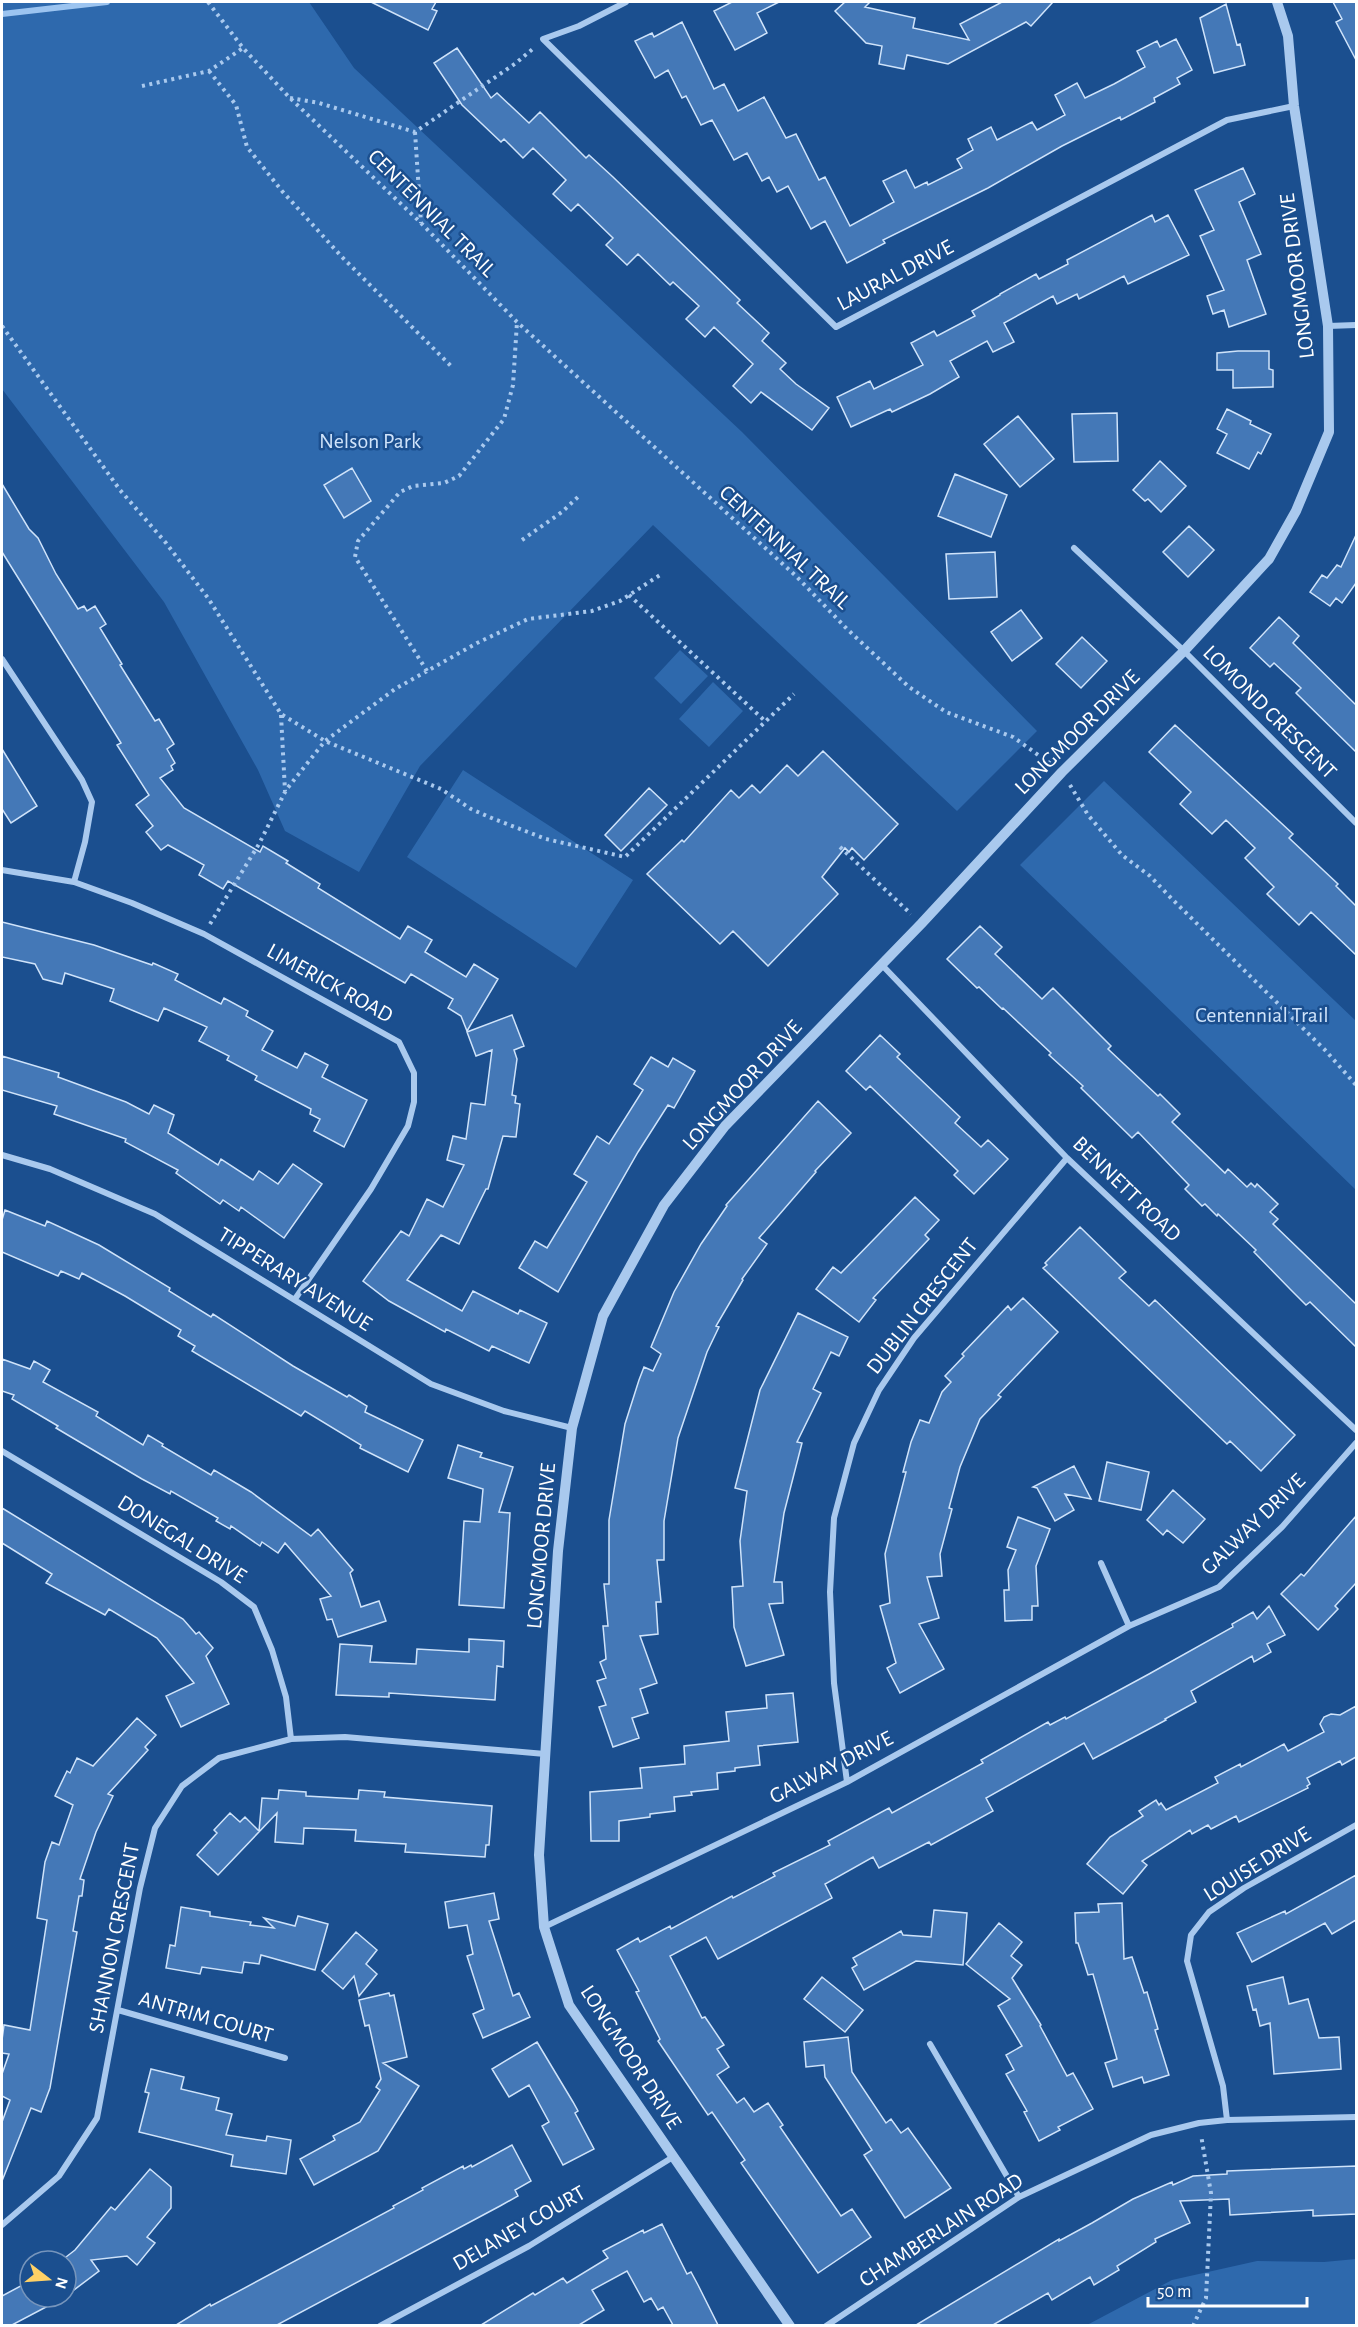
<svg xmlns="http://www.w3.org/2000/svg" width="1358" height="2327" font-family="'Alegreya Sans',sans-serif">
  <rect width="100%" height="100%" fill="#1b4f8f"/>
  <path fill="#2e69ad" d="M2,2H309L354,68L742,432L1037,731L957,811L653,525L420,766L359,872L285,831L258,770L164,602L2,389Z
    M680,650L708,676L681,704L654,678Z
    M713,682L743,711L709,747L679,719Z
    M463,770L633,880L576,968L407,857Z
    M1104,781L1356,1021V1190L1020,865Z
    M1356,2259V2325H1087L1172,2280L1257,2261L1324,2262Z"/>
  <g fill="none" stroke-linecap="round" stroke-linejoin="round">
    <path stroke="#9cc4f0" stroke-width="6" d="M2,14L107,2"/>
  </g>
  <path fill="#4478b7" stroke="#cfe3fa" stroke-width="1.5" d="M371,2H436L432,9L437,11L428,30Z
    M732,2H779L757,13L767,33L735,50L714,11Z
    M845,2H870L865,7L915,18L913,28L969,40L960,24L1002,2H1053L1031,26L1026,22L948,64L907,55L904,69L879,64L882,46L866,43L835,11Z
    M1333,2H1356V60L1336,22L1342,19Z
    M1226,4L1237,45L1240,44L1245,65L1214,73L1200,18Z
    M682,22L714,89L724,84L738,111L764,97L786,138L796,134L819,180L825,177L850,226L894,202L883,181L906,170L915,188L927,182L928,185L962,168L957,159L973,150L968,139L991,127L997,140L1032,122L1037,130L1065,115L1055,95L1077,83L1085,98L1114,84L1145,67L1137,51L1157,41L1160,47L1176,39L1192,70L1177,78L1180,84L1154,98L1155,102L1121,120L1120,117L1062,146L988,188L883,240L885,243L847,263L825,221L811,229L788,186L777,192L769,177L762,181L747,153L734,160L712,120L701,125L686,96L682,98L668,70L655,78L635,41L652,33L654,37Z
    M457,48L491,98L497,93L529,123L540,112L586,158L589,155L613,177L740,300L737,303L769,333L762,341L786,363L780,369L796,384L829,408L812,430L761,392L751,403L733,386L753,364L714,327L705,337L686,319L699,306L673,282L670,285L638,254L627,265L606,245L613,238L578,204L571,211L553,194L566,180L533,148L523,158L504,139L501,142L462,105L434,63Z
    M1243,168L1255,194L1239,202L1261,254L1247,260L1266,314L1229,327L1224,310L1213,314L1207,296L1224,290L1200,236L1214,230L1195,190Z
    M1152,215L1155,222L1168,215L1189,255L1128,284L1124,276L1079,299L1077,294L1057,304L1053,296L1004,323L1014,342L993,352L987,341L950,361L959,377L930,394L892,412L890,409L851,427L837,397L870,381L874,389L923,365L911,343L934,331L937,336L975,316L972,311L1000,295V294L1036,274L1039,279L1068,264L1067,260Z
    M1238,351H1269V369L1273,370V387L1233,388V370H1217V353Z
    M1227,409L1251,421L1250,424L1271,434L1261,454L1258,452L1249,469L1217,453L1227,434L1217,429Z
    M1117,413L1118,461L1074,462L1072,414Z
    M1018,416L1054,459L1020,487L984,444Z
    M1160,461L1186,486L1161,512L1148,499L1145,501L1133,490Z
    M352,468L371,501L344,518L324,485Z
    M955,474L1007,495L991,537L938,516Z
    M2,484L29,529L38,538L56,574L78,609L84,606L87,611L95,606L106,624L100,628L122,664L120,665L155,721L159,719L174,744L167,749L175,763L171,766L173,770L160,778L184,808L260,852L263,846L288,861L286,863L320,884L318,888L400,939L408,926L432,940L425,952L466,977L474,964L498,979L467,1031L461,1016L448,1008L453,999L411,974L405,983L228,881L223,889L199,875L204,865L168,845L161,850L146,832L153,826L136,805L149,795L117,745L121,743L2,552Z
    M1189,526L1214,550L1188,577L1163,552Z
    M1356,535V583L1342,603L1336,598L1330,606L1310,592L1322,575L1327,578L1337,565L1341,567Z
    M995,552L997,597L949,599L946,554Z
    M1021,610L1042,638L1012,661L991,632Z
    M1279,617L1299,636L1293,643L1356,705V752L1296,693L1301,688L1274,663L1270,667L1250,648Z
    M1082,637L1107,661L1081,688L1056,664Z
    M1175,725L1293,834L1289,838L1338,884L1336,886L1356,906V955L1311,912L1299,925L1267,894L1274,887L1245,858L1255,848L1226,820L1212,834L1180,804L1191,792L1149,752Z
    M2,749L37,806L11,823L2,809Z
    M823,751L898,824L864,860L852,848L849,852L845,848L822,877L838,894L768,966L733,931L720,944L647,874L682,840L684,842L731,790L739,798L752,785L760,793L787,765L798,776Z
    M649,788L667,805L621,851L605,835Z
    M2,922L94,945L152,965L153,963L178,974L175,980L221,1004L224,998L248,1011L246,1016L273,1031L262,1050L297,1068L305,1053L328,1065L322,1077L367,1100L344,1147L314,1131L320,1119L310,1114L311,1109L255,1080L257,1076L227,1060L229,1056L199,1041L207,1027L164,1008L158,1021L110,1001L114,989L65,973L62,984L43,979L35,964L2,957Z
    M980,926L1002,947L995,954L1042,999L1053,988L1111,1046L1108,1049L1158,1096L1160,1094L1180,1114L1172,1122L1225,1173L1228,1169L1247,1187L1251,1183L1255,1187L1257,1184L1278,1204L1270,1212L1278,1219L1273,1224L1356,1304V1347L1310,1302L1306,1305L1290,1289L1254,1252L1256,1250L1218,1214L1217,1216L1205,1204L1202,1206L1185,1189L1189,1185L1138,1132L1132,1138L1081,1088L1083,1086L1049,1055L1051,1053L1003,1008L1002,1009L979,987L977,988L947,959Z
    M512,1015L524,1046L514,1050L517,1059L512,1095L516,1096L515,1103L520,1104L516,1137L503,1136L488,1189H486L459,1244L441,1235L407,1280L462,1311L473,1291L518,1314L520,1310L547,1323L529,1363L492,1346L489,1351L446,1329L445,1332L389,1301L363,1281L401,1231L409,1236L427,1199L443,1207L464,1165L447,1160L453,1136L466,1139L471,1103L485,1105L492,1050L476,1056L467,1032Z
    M880,1035L900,1054L897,1057L960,1117L955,1123L981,1147L988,1140L1008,1159L974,1194L954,1175L958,1171L870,1086L866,1090L846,1071Z
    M2,1056L59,1073L58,1077L126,1102L149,1114L154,1105L174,1115L168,1133L218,1165L221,1159L253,1180L259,1171L278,1184L293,1164L322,1184L284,1238L241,1207L239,1211L223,1200L220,1204L176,1173L178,1170L125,1142L126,1139L54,1114L57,1106L2,1090Z
    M651,1057L668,1067L673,1058L695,1071L674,1108L668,1105L638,1152L558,1292L519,1268L535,1241L547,1248L587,1182L574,1174L597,1136L609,1144L643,1090L634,1084Z
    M818,1101L851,1133L815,1171L816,1172L759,1238L767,1244L742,1279L743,1280L716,1326L719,1327L707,1352L678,1438L664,1521V1560H657L661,1602H656L658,1634L640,1636L657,1683L640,1689L648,1713L632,1718L639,1738L613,1747L599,1707L606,1705L597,1681L606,1678L600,1662L606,1659L603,1626H608L604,1584H609V1520L625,1424L639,1380L644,1367L653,1371L661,1354L651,1347L674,1292L701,1244L727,1206L726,1205Z
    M915,1197L939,1220L925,1235L929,1239L873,1298L876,1300L859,1322L816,1289L833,1267L841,1273Z
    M5,1210L45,1226L47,1221L99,1245L170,1288L169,1291L211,1317L213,1314L293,1366L347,1397L349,1395L367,1406L365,1412L423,1440L408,1472L360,1448L361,1445L305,1411L301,1416L192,1351L195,1346L178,1336L181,1330L125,1296L82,1273L79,1279L61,1271L58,1276L2,1252V1220Z
    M1080,1227L1126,1272L1119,1278L1149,1306L1155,1300L1295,1435L1261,1471L1230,1441L1227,1444L1043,1268L1047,1265L1045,1263Z
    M1023,1298L1058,1332L998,1395L1001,1397L980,1419L960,1467L949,1508L952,1509L940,1554L942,1576L927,1577L939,1618L919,1624L944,1669L900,1693L887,1668L896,1663L880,1606L890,1603L885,1554L906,1472H903L911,1442L920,1420L929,1423L942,1392L951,1382L945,1376L964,1356L962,1354L1008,1306L1011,1310Z
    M798,1313L848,1337L839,1356L831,1352L813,1389L821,1393L797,1442L802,1443L784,1513L774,1582H782L783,1603L769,1604L784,1655L746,1666L734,1627L732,1587L743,1586L740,1541L747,1491L735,1488L760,1390Z
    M2,1359L30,1369L34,1361L50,1370L43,1382L98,1412L96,1416L143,1445L148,1435L163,1444L162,1446L211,1475L214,1470L251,1492L311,1536L318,1529L353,1570L350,1573L361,1607L379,1601L386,1621L338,1637L332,1619L327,1620L320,1599L331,1596L285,1543L278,1553L262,1542L260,1546L231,1526L230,1529L216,1521L218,1518L171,1491L170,1494L142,1479L56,1428L58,1426L12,1399L14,1395L2,1391Z
    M458,1445L482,1453L480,1457L513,1467L499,1512L510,1513L504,1608L459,1605L464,1521L480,1522L483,1489L448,1478Z
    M1107,1462L1149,1472L1141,1510L1099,1501Z
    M1074,1466L1091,1499L1065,1494L1074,1510L1055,1521L1037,1488L1033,1487Z
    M1173,1490L1205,1519L1183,1543L1167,1530L1163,1535L1147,1520Z
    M2,1508L183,1619L196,1634L199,1632L213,1648L206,1656L229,1704L181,1727L166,1696L194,1683L157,1638L109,1609L105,1615L46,1583L52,1574L2,1543Z
    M1356,1516V1583L1335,1606L1338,1609L1318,1630L1281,1594L1301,1574L1304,1576Z
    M1018,1517L1050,1529L1036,1566L1038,1606H1032V1620L1005,1621L1004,1590H1009L1008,1570L1016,1550L1007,1547Z
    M1269,1606L1285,1635L1267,1644L1271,1652L1254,1662L1252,1656L1191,1691L1196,1702L1165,1719L1166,1720L1093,1759L1084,1743L986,1798L993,1811L931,1845L929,1842L879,1868L873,1857L825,1884L832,1898L718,1959L706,1937L670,1956L702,2018L705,2017L724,2045L717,2049L729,2067L717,2075L737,2103L744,2098L754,2112L768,2103L783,2125L780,2127L841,2216L852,2209L871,2237L818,2273L741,2163L745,2160L712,2112L708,2115L658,2041L660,2039L636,1992L639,1991L617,1950L638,1938L640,1942L670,1926L671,1929L732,1896L733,1898L775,1876L773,1873L830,1845L828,1841L889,1808L892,1813L983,1763L981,1760L1048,1722L1050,1725L1065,1717L1066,1719L1149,1674L1233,1627L1232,1624L1253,1612L1257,1619Z
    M469,1639L504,1641L503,1667L497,1666L495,1700L389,1693V1697L336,1695L340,1644L372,1646L370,1662L416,1664L417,1649L469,1652Z
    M793,1693L798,1742L758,1746L760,1765L735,1768V1771L717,1773L718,1789L691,1792L692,1795L674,1797L675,1811L650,1814V1817L619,1821V1841H591L590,1792L642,1788L640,1768L685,1764L684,1746L729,1741L726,1712L767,1708L766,1695Z
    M1356,1706V1757L1342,1765L1340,1761L1307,1778L1310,1784L1307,1786L1308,1788L1239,1822L1236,1816L1211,1829L1208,1825L1192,1834L1190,1830L1142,1861L1147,1865L1123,1894L1087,1864L1110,1837L1143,1816L1139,1811L1156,1800L1159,1805L1161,1803L1166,1810L1218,1783L1215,1777L1240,1764L1241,1767L1284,1744L1288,1751L1324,1732L1320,1724L1324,1717L1331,1714L1340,1715Z
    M137,1718L156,1735L145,1747L148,1750L108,1794L113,1796L96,1832L80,1879L84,1880L82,1896H79L73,1931L77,1932L50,2088L41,2112L31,2108L2,2181V2122L10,2100L2,2096V2074L9,2054L2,2053V2040L4,2025L30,2030L47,1920L37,1918L45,1862L52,1842L59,1845L73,1805L55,1796L67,1771L70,1773L77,1758L93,1766Z
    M279,1790L306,1792V1796L358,1799L359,1790L385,1792L384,1797L492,1806L489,1845H486L485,1857L405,1852L406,1844L355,1841L356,1830L304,1828L303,1844L275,1842L277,1813L218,1875L197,1855L217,1833L214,1830L230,1813L240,1822L245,1817L259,1831L262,1798L278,1799Z
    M1356,1875V1920L1332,1934L1325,1923L1252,1962L1237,1933L1285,1911L1286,1914Z
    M494,1893L499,1919L489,1921L513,1996L519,1993L530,2017L483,2038L473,2014L484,2009L467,1956L473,1954L467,1925L449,1928L445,1902Z
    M1122,1903L1124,1959L1132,1957L1144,1993L1147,1992L1158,2029L1155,2030L1169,2075L1144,2083L1142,2077L1113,2087L1105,2063L1117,2059L1093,1974L1088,1975L1078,1943H1076L1075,1913L1099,1912L1098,1904Z
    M181,1907L210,1912V1916L251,1922L250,1925L274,1928L264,1918L295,1926L298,1916L328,1924L315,1970L261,1955L259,1964L244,1962L242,1973L202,1967L200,1974L166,1968L170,1945L175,1946Z
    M934,1910L967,1913L963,1965L916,1961L864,1990L852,1968L857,1965L853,1958L901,1931L903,1935L931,1937Z
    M999,1923L1022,1942L1011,1956L1022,1965L1012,1978L1041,2025L1040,2026L1067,2076L1073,2073L1093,2109L1058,2127L1060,2130L1039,2141L1024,2112L1027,2111L1006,2074L1014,2070L1006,2055L1022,2046L998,2006L1010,1999L966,1964Z
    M356,1932L377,1950L366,1964L377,1974L359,1996L354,1976L343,1989L322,1971Z
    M822,1977L863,2010L845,2032L804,1999Z
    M1283,1977L1289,2004L1308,1999L1319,2038L1339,2037L1341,2069L1274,2074L1270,2023L1260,2026L1256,2009L1253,2010L1247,1986Z
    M389,1993L390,1996L394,1995L407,2057L383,2063L419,2086L378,2151L314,2185L300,2159L335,2140L333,2136L360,2122L380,2090L376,2087L381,2079L369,2025L365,2026L359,2000Z
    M848,2037L852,2072L886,2123L891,2119L901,2133L908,2128L951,2188L905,2218L864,2155L872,2150L825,2077L824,2065L806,2067L804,2042Z
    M537,2042L573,2102L578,2111L575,2113L594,2149L563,2165L542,2126L549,2122L529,2085L509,2097L492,2069Z
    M151,2069L184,2077L181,2089L219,2098L216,2110L232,2114L226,2135L266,2141L267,2136L291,2140L286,2174L231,2166L233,2155L139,2132L149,2093L145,2092Z
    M512,2145L531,2181L515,2190L518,2196L500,2206L277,2325H176L210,2304L211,2306L394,2208L393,2206L423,2190L422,2188L463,2166L464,2169L471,2165L472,2167Z
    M1356,2166V2214L1313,2216V2210L1230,2215L1229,2199L1180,2201L1190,2223L1155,2239L1156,2242L1117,2266L1119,2270L1094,2285L1090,2277L1052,2300L1048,2293L993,2325H916L1059,2239V2241L1092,2223L1133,2199L1172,2182L1173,2185L1193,2176L1227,2174V2171Z
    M150,2169L171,2187V2208L147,2237L155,2243L137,2265L127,2256L91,2260L99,2271L66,2296V2257L75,2250L111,2207L115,2210Z
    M662,2224L687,2274L691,2272L698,2285L718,2325H673L663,2307L658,2310L651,2298L644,2302L627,2271L592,2290L604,2310L579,2325H481L533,2293L535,2295L563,2278L567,2283L608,2258L603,2251L643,2230L644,2233Z
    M30,2281V2297H65L12,2325H2V2296Z"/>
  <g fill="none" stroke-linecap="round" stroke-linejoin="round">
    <path stroke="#a9c9ee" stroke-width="4" stroke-dasharray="3 4.5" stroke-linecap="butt" d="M208,2L243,48L289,97L421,223L517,322L796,576L847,629L909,687L946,712L1013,737L1051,764
      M209,71L236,105L247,147L282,191L342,257L452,367
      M142,86L209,71L243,48
      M290,98L319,103L415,132L516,63L535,47
      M415,132L421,223
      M2,326L120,490L166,543L208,598L281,714L325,741L441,789L471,809L494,819L546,839L625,857L794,694
      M522,540L562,512L580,495
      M629,595L765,721
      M427,671L355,557L358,541L400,492L413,486L444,483L459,476L504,419L513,385L517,322
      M281,715L285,791
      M1070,785L1088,815L1122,855L1150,876L1172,899L1325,1050L1356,1085
      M840,847L911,914
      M210,924L259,844L286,790L325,741L395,689L477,643L528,619L592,611L620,601L660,575
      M1193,2326L1206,2298L1211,2193L1201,2135"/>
    <path stroke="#a9c9ee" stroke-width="6" d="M626,2L579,26L543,39L836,327L1227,120L1294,106
      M1328,326L1356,325
      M1074,548L1184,651L1356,823
      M2,659L82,780L92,802L85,842L74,882
      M2,870L74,882L132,903L204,934L399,1042L414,1073V1102L408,1126L371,1189L295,1299
      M881,964L1067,1158L1356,1430
      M2,1155L50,1169L155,1214L431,1384L504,1411L572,1428
      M2,1451L221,1582L254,1607L272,1650L286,1697L291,1739
      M1101,1563L1129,1626
      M847,1782L834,1683L830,1592L834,1518L854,1443L879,1390L914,1338L1067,1158
      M544,1927L847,1782L1129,1626L1219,1587L1282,1527L1356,1443
      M118,2010L285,2058
      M930,2044L1019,2197
      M1227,2120L1223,2086L1187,1961L1191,1935L1209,1912L1244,1888L1356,1825
      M2,2225L59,2176L97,2118L140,1888L155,1828L182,1786L219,1758L291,1739L345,1737L545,1754
      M380,2326L529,2246L673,2157
      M826,2326L1019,2197L1151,2135L1199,2123L1227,2120L1356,2117"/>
    <path stroke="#a9c9ee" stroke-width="10" d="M790,2326L569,2005L544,1927L539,1855L558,1551L572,1428L603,1316L664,1205L725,1126L921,924L1062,772L1184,651L1269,559L1296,511L1329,432L1328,326L1294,106L1288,36L1277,2"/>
  </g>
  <g text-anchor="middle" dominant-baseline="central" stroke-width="5" stroke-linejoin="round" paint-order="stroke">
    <g font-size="22" fill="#fff" stroke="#1b4f8f">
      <text transform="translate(432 213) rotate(45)">CENTENNIAL TRAIL</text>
      <text transform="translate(895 275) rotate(-28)">LAURAL DRIVE</text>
      <text transform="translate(1297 276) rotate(-97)">LONGMOOR DRIVE</text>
      <text transform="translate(785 547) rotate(43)">CENTENNIAL TRAIL</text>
      <text transform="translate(1270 712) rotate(45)">LOMOND CRESCENT</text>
      <text transform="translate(1077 732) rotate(-45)">LONGMOOR DRIVE</text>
      <text transform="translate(330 983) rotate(29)">LIMERICK ROAD</text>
      <text transform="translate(742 1085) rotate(-48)">LONGMOOR DRIVE</text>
      <text transform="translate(1127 1189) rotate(44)">BENNETT ROAD</text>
      <text transform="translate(295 1279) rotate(32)">TIPPERARY AVENUE</text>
      <text transform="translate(922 1306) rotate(-52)">DUBLIN CRESCENT</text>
      <text transform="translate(1253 1524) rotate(-44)">GALWAY DRIVE</text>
      <text transform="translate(182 1539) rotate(32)">DONEGAL DRIVE</text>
      <text transform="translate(541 1546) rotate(-85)">LONGMOOR DRIVE</text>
      <text transform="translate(831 1767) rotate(-27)">GALWAY DRIVE</text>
      <text transform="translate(1257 1864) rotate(-32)">LOUISE DRIVE</text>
      <text transform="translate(114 1938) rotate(-79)">SHANNON CRESCENT</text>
      <text transform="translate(206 2017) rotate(16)">ANTRIM COURT</text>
      <text transform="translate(631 2057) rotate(57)">LONGMOOR DRIVE</text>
      <text transform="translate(519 2228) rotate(-30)">DELANEY COURT</text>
      <text transform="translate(941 2230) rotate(-33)">CHAMBERLAIN ROAD</text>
    </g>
    <g font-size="22" fill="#cfe3fa" stroke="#1b4f8f">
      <text x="370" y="441">Nelson Park</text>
      <text x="1262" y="1015">Centennial Trail</text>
    </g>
  </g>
  <rect width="1358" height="2327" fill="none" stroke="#ffffff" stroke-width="6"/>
  <g transform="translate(48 2279) rotate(107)"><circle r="28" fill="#1b4f8f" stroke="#7695bc" stroke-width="1.5"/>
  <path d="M0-4.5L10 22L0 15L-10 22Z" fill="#ffd166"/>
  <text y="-9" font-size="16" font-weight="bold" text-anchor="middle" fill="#ffffff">N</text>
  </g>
  <path d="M1148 2297v9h159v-9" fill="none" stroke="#ffffff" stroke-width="3"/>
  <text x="1157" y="2297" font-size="18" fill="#ffffff" stroke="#1b4f8f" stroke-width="4.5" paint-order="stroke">50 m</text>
</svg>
